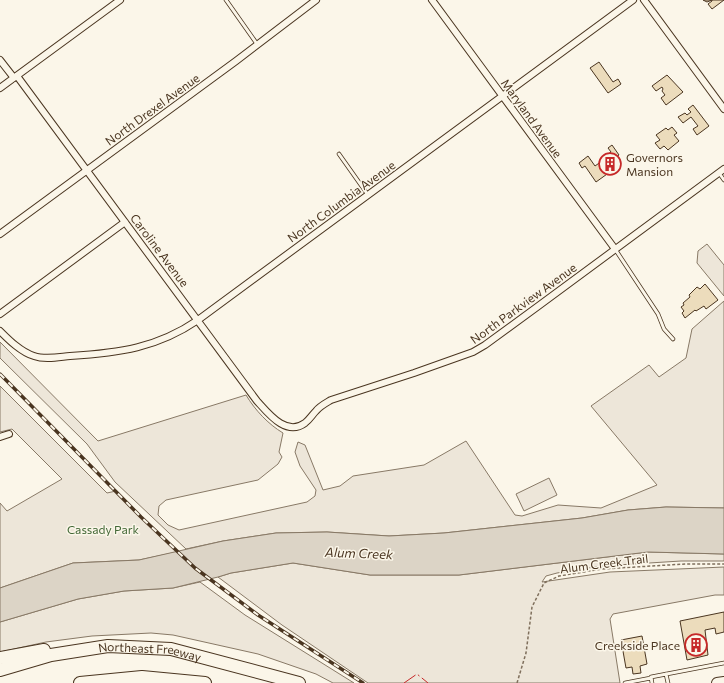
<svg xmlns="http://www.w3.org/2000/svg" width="724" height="683" font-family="Commissioner,sans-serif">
  <rect width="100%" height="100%" fill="#fbf6e9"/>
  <path fill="#ede6d9" stroke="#887966" d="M707,244L724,265V296L697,263L698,251Z
    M724,301V508L666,507L628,510L582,518L444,533L389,536L327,532L276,533L223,541L186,549L115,482L87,444L0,358V342L98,441L246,395C255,410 268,424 283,433L279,452L282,457L278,464L258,480L166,500L159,506L158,515L168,525L179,530L307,502L315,496L316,490L300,466L295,452L298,442L305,445L323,490L340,486L353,476L424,465L466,441L515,515L522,516L558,505L601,508L657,485L591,406L649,365L659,377L686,358L692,329Z
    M0,386L107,493L116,491L177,552L139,560L73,563L0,588V503L7,511L62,479L12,429L0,432Z
    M549,478L557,495L524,511L516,494Z
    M648,552L724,554V561H681L601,566L557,573L546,576L542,582L610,572L724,567V595H715L613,614L610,619L620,683H368L282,625L218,577L231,573L293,563L370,575H459Z
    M200,582L245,615L354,683H333L316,674L258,654L173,635L151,633L92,636L46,642L0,652V622L78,599L124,591L173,588Z"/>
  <path fill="#dcd4c6" stroke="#887966" d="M666,507L724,508V554L648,552L459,575H370L293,563L231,573L218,577L173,588L124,591L78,599L0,622V588L73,563L139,560L223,541L276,533L327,532L389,536L444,533L582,518L628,510Z"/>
  <path fill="#ecdcbc" stroke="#4a3520" d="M703,0H724L712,9L708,4L712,1V0L707,2Z
    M599,62L613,82L618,79L621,84L608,93L590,68Z
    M667,75L683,92L666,105L661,98L665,95L662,91L663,89L662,87L656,91L652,86Z
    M693,105L709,126L697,135L693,129L698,126L691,117L683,123L678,117L685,113L687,115L691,112L688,109Z
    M672,127L677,133L674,135L679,141L668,150L664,146L660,149L655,143L660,140L656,135L666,128L668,130Z
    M612,145L619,155L616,157L621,164L596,182L585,166L582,168L579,163L588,156L595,166L602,161L601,159L611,152L608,148Z
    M705,284L718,300L706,309L704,306L696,311L695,310L685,318L682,313L684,311L681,307L684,305L683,303L690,297L689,295L697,287L700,289Z
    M724,612V632L716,634L715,628L705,630L708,655L687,660L680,621Z
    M642,636L647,664L640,666L641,673L633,674L632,667L626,668L621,640Z"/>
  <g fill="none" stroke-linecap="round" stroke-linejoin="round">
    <g stroke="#4a3520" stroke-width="4.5">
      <path id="lane" d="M226,0L257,44
        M339,154L368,195
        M719,173L724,180
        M615,249L658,314L664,329L673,339
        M666,674L668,683
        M625,683L651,678
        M652,683L651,677L724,663"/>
    </g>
    <g stroke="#4a3520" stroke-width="8">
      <path id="street" d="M432,0L615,249
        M644,0L724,109
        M0,60L14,78
        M17,76L257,401C268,413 286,437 305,423C310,419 312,415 316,411C320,406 326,403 331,400L414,373L473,352L485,345L537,307L724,169
        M0,88L120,0
        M0,234L236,61L316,0
        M0,314L125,222
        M0,331C9,340 21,352 34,356C45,360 59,357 70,356C119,353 157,348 198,320L633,0
        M0,437L9,434"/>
    </g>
    <g stroke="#4a3520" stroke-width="12">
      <path id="primary" d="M717,683L724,682"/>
    </g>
    <g stroke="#4a3520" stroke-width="14">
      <g id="highway">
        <path d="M0,658L44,650"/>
        <path id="s1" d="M0,670L51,655L108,646L171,649L299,683"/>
        <path d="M80,683L142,677L205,683"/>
      </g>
    </g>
    <path stroke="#7f6f5c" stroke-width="1.5" stroke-dasharray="3 2" stroke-linecap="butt" d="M517,683L526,653L532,607L544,583L559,576L602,569L685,564H724"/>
    <use href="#lane" stroke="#fbf6e9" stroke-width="3"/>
    <use href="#street" stroke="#fbf6e9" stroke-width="6"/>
    <use href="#primary" stroke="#fbf6e9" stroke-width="10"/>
    <use href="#highway" stroke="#fbf6e9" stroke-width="12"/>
    <g stroke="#4a3520" stroke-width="3.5">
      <path id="rail" d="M0,374L141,517L195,568L258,615L363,683"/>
    </g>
    <use href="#rail" stroke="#fbf6e9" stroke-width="2" stroke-dasharray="6" stroke-linecap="butt"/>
    <path stroke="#c62828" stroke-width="1" stroke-dasharray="14 3 2 3" stroke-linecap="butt" d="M404,683L417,674L428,683"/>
  </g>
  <defs>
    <g id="building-ring" transform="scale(1.15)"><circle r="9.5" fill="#fbf6e9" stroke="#c62828" stroke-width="1.5"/><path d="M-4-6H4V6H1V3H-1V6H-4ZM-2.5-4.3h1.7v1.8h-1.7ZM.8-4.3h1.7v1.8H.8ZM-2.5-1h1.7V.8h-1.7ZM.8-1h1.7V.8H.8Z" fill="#c62828"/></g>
  </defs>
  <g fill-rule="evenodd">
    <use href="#building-ring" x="610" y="164"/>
    <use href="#building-ring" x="696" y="645"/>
  </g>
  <g text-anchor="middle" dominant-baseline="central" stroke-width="3" stroke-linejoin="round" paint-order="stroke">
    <g font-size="12" fill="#4a3520" stroke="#fbf6e9">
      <text transform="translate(152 109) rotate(-36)">North Drexel Avenue</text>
      <text transform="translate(532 118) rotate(54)">Maryland Avenue</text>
      <text transform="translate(341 201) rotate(-36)">North Columbia Avenue</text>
      <text transform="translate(160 250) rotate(53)">Caroline Avenue</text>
      <text transform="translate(523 303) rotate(-36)">North Parkview Avenue</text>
      <text transform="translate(604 563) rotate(-7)">Alum Creek Trail</text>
      <text stroke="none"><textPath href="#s1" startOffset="153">Northeast Freeway</textPath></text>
    </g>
    <g font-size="12" fill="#4a3520" stroke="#fbf6e9" text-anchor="start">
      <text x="626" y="157">Governors<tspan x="626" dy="14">Mansion</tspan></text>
      <text x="680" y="645" text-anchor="end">Creekside Place</text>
    </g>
    <g font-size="12" fill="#436837" stroke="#fbf6e9">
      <text x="103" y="529">Cassady Park</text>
    </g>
    <g font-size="13" font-style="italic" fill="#4a3520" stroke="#fbf6e9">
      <text transform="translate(359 553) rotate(2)">Alum Creek</text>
    </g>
  </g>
</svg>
